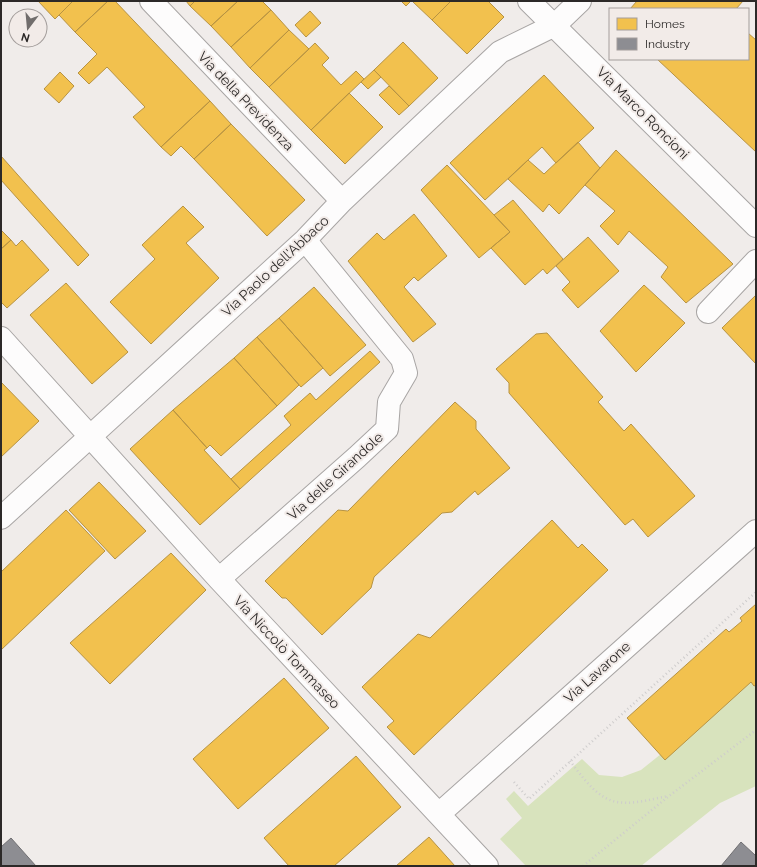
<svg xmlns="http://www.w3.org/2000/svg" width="757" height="867" font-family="Raleway,sans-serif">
  <rect width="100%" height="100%" fill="#f0ecea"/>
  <path fill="#d8e3bd" d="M751,682L754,686L756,685V786L720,803L641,866H526L500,839L522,818L506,799L514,791L528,806L582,759L599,775L622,777L641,770Z"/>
  <path fill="#f2c14e" stroke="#b79343" d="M38,1H73L55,19Z
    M73,1H108L75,32L59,15Z
    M108,1H115L210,101L161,147L133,117L145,107L107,67L89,84L78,73L97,54L75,32Z
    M186,1H195L190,6Z
    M195,1H238L211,26L190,6Z
    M238,1H262L271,10L231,47L211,26Z
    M401,1H411L406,6Z
    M412,1H451L432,20Z
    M451,1H488L504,17L467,54L432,20Z
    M637,1H743L736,9H630Z
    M271,10L289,30L250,68L231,47Z
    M310,11L321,23L306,37L295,25Z
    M289,30L309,49L269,87L250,68Z
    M748,33L756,40V152L657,59H748Z
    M403,42L438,78L409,106L374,70Z
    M315,43L329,58L322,65L341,85L356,71L364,79L311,130L269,87Z
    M374,70L381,77L368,89L361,82Z
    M60,72L74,86L59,103L44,89Z
    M544,75L594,128L556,163L542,147L485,200L450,163Z
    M389,86L409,106L399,115L379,95Z
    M349,93L383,127L345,164L311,130Z
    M210,101L231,124L194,159L181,146L171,156L161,147Z
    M231,124L305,200L267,236L194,159Z
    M578,142L600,168L559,214L549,204L543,212L508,179L528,160L544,174Z
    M616,150L733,264L686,303L661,277L668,267L629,231L618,245L600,226L615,211L585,185Z
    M1,156L89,255L78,266L1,180Z
    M447,165L510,232L479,258L421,190Z
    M513,200L563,259L547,274L543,269L525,285L491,248L510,232L494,215Z
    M183,206L204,227L186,243L219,278L151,344L110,302L155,259L142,245Z
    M414,214L447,256L418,281L414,277L404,287L436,324L413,342L348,261L377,233L384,240Z
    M1,230L11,240L1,249Z
    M588,237L619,271L578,308L562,290L570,282L556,266Z
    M11,240L16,246L22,240L49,270L7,308L1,302V249Z
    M66,283L128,352L92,384L30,315Z
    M644,285L685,323L636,372L600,331Z
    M314,287L366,345L330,376L279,318Z
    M756,295V364L722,328Z
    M279,318L323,368L301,387L257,337Z
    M547,333L603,397L598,402L624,431L631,424L695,496L648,537L633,519L625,525L509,393V383L496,369L536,334Z
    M257,337L299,385L277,406L234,358Z
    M370,351L380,362L240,489L231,479L291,425L284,416L310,393L316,400Z
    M234,358L277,406L221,456L210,445L207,448L173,410Z
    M1,382L39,421L1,457Z
    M455,402L476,421V429L510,468L478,495L475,491L452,512L442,513L374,577L371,588L322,635L286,598H282L265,581L338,510L348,511Z
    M173,410L207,448L204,450L240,489L200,525L130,449Z
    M99,482L146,531L115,559L69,510Z
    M66,510L105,551L1,650V572Z
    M552,520L578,548L582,544L608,570L414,755L387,727L394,721L362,687L418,634L430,638Z
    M171,553L206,590L110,684L70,643Z
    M756,604V685L754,686L751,682L665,760L627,718L726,629L729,632L742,621L740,618Z
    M284,678L329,728L238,809L193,759Z
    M356,756L401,807L334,866H289L264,838Z
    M429,837L455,866H396Z"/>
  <path fill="#8d8d92" stroke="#706f72" d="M11,838L36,866H1V847Z
    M741,842L756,856V866H721Z"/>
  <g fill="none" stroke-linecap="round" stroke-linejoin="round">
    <g stroke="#a8a5a4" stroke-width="24">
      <path id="street" d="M151,1L342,201
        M708,312L756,261
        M1,338L219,579L487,866
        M1,518L305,240L342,201L500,52L555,25L580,1
        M219,579L357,457L387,429L389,402L406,373L402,359L305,240
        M439,814L756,531"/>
    </g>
    <g stroke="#a8a5a4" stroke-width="24">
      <path id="secondary" d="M529,1L756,226"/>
    </g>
    <path stroke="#cecccc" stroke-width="2.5" stroke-dasharray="1 3" stroke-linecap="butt" d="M570,761C581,775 595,796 613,801C629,806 652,799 668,796
      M514,782L529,799L756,592
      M583,866L669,796L756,730"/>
    <use href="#street" stroke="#fdfcfc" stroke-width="22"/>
    <use href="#secondary" stroke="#fdfcfc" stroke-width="22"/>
  </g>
  <g text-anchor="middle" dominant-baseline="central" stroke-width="4" stroke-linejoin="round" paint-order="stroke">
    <g font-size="14" fill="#2c2928" stroke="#f2ebe8">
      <text transform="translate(246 101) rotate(46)">Via della Previdenza</text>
      <text transform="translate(643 113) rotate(45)">Via Marco Roncioni</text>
      <text transform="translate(275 266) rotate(-43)">Via Paolo dell'Abbaco</text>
      <text transform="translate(335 476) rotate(-42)">Via delle Girandole</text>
      <text transform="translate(287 652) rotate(47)">Via Niccolò Tommaseo</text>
      <text transform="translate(597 672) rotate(-42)">Via Lavarone</text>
    </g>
  </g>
  <rect width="757" height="867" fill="none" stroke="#2c2928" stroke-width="4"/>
  <rect x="609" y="8" width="140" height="52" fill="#f2ebe8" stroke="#a39d9b"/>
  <rect x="617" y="18" width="20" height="12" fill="#f2c14e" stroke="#a39d9b"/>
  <text x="645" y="28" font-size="12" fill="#2c2928">Homes</text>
  <rect x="617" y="38" width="20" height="12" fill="#8d8d92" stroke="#a39d9b"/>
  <text x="645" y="48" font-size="12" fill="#2c2928">Industry</text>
  <g transform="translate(28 28) rotate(196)"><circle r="19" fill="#f2ebe8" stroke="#a39d9b"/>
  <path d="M0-3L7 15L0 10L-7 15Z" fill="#716d6c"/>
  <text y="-6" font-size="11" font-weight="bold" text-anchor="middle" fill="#2c2928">N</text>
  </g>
</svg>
